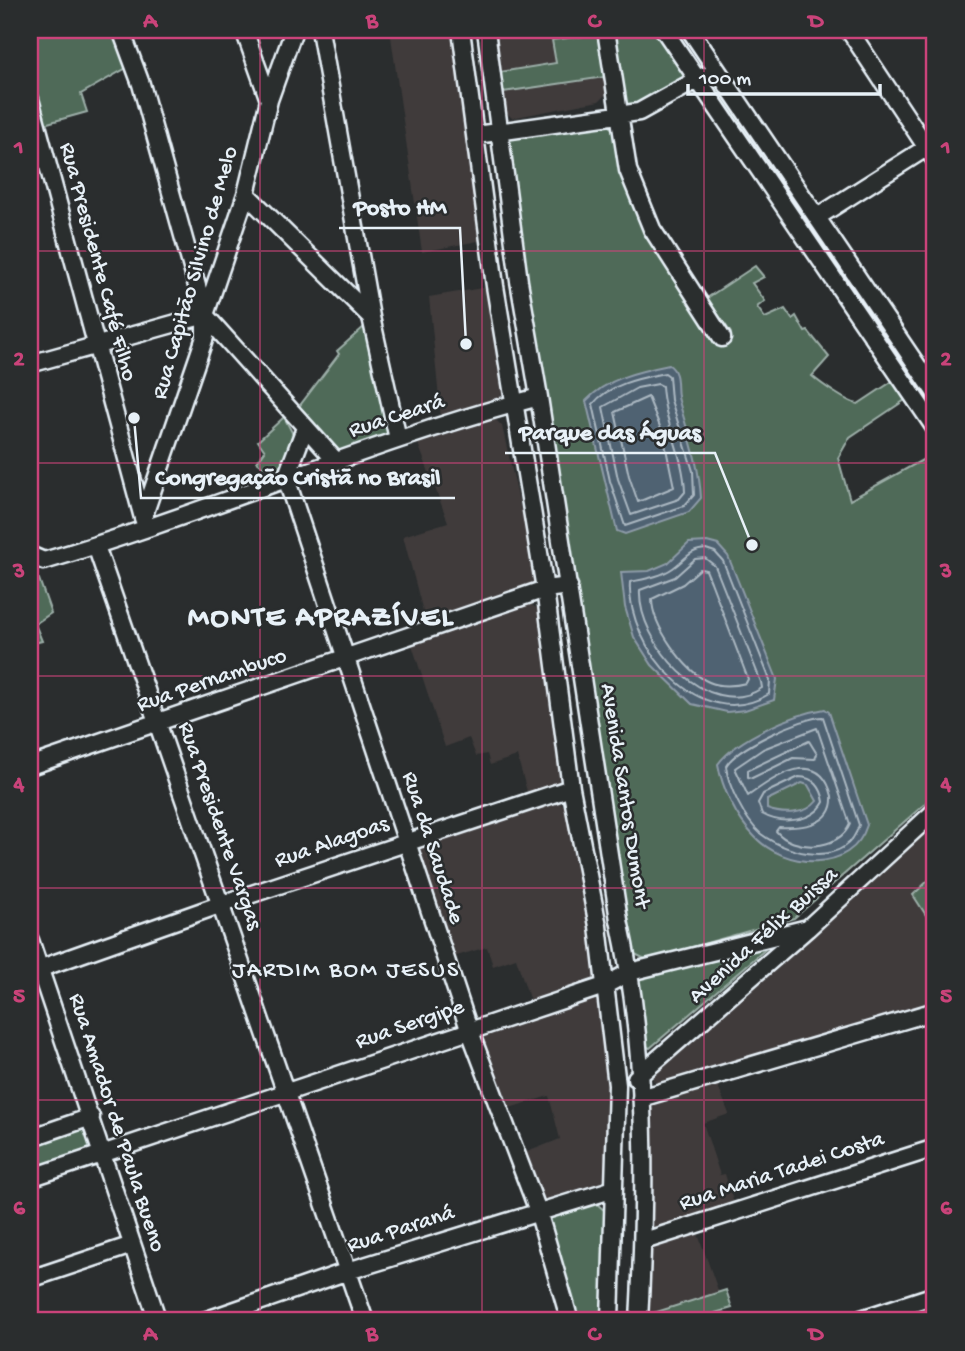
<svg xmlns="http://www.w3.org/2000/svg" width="965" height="1351" font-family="'Gochi Hand',sans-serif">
  <rect width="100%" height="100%" fill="#2a2d2e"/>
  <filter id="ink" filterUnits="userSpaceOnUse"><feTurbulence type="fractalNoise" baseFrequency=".0143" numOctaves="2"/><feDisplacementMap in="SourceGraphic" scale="14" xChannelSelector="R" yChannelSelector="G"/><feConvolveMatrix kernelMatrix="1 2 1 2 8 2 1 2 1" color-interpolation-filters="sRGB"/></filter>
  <g filter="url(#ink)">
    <path fill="#3f3b3b" d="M390,30H455L483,240L422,252Z
      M493,30H551L556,62L500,72Z
      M605,77L607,93L599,101L512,118L506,112L503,92Z
      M488,287L505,391L494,404L441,419L429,297Z
      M494,418L502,426L537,580L523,590L426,623L403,536L448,522L417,441Z
      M530,604L540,610L561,777L559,784L528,795L517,756L490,765L487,754L476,756L469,738L445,747L412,645Z
      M558,801L566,808L597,979L530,1001L516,958L493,966L487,947L450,958L415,851L420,844Z
      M935,818V874L913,895L935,929V1004L662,1084L653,1081L654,1069Z
      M590,996L597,1001L611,1088L609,1175L606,1181L546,1200L537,1196L522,1154L560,1139L549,1096L506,1109L481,1039L485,1030Z
      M716,1081L729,1114L703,1123L720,1175L725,1174L735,1207L672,1228L653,1229L649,1223L646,1107L651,1101Z
      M698,1234L719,1293L647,1315V1255L655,1248Z"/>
    <path fill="#506a58" stroke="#9caea8" stroke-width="2" d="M30,30H115L128,67L81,94L87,112L44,124L36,93L30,86Z
      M611,30H656L684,73L682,82L636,108L627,105L622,99Z
      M600,34L605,77L503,92L500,72L556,63L552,40Z
      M714,79L719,82L935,402V419L709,83Z
      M604,122L615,131L621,172L728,339L731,333L707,298L755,266L764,277L752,283L765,301L757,307L765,318L785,309L792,319L796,316L805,332L808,331L829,357L812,376C820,383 848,403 858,404L896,379L908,398L850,437L838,458L850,500L935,453V795L794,918L647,960L631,952L624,918L576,586L504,145L508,137Z
      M365,326L390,427L386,436L348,451L338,450L298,408L339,354L337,351Z
      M284,417L295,438L281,465L272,473L257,462L265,451L258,441Z
      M30,579H39L51,613L35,624L42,641L30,644Z
      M935,874V894L929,900L935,908V929L913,895Z
      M766,944L767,948L650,1048L645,1046L638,979Z
      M76,1127L84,1130L91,1145L87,1153L30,1173V1143Z
      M596,1203L606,1212L602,1321H579L548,1224L553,1214Z
      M726,1290L732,1308L715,1313L718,1321H646L647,1315Z"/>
    <path fill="#506272" stroke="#8d9ba8" stroke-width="2" fill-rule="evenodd" d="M669,365C681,373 675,389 679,401C688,434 699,463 701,498L689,512L625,534L617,531L586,401C607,378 640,371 669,365Z
      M707,542L718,545L728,556L777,679L774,700L745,710L727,712L692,704L652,665L634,637L625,607L621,572L649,571L668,563L689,543Z
      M825,709L829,712L867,825C852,874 784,869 754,836C736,818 722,788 718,764C737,738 794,714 825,709ZM802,783L808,785L817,801C806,815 783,815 767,809V800Z"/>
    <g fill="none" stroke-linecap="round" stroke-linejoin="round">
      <path stroke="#abb8c2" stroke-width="2" d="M665,373L669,376L671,400L693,471L694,495L684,506L625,526L610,481L593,404C609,384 641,378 665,373Z
        M658,384L662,386C664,422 684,455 685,492L679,499L631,515L618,479L603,407L637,388Z
        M648,397L663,434L674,487L638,502L629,476L615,412Z
        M706,549L715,552L723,561L770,680L769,694C701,736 626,647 630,582C644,579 660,577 673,568C686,559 689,550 706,549Z
        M705,558L715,566L761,682L762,688C707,724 637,641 640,590L675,577L695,559Z
        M700,569L706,570L711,582L748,679L746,683C735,686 720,687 709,682C684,671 652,625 652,599L683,584Z
        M823,717L859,825C846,869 789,855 761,834C745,820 728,787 726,766C736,748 802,717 823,717Z
        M817,728L850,824C839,851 793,852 776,831L779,827C801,828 834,826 832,796C819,745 773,778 748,796L735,768L763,749Z
        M809,741L817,754L815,759L793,758L752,778L748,777V770Z
        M799,777C814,777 822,788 824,802C813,822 781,825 762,814L758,803L763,794Z"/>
      <g stroke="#e8f1f8" stroke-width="21">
        <path id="minor" d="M121,30L141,84L205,315L336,461
          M244,30L269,100
          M320,30L371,317L398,439
          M461,30L495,286L545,589L571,788L598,926L617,1085L610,1321
          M486,30L519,281L539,397L619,920C648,1051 646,1187 639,1321
          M606,30L628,170L652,229L722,338
          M664,30L935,428
          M690,30L935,392
          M849,30L935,160
          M30,99L143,518
          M476,135L639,112L704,76
          M246,194L371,317
          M819,216L926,148
          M30,364L205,315
          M305,428L286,478L469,1029L538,1211L570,1321
          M147,528L143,518L205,337V315L246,194L269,100L294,30
          M96,546L365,1321
          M30,555L44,561C211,512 371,441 539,397
          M30,766L545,589L569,586
          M30,940L158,1321
          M30,972L222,904L571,788
          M636,1078L808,928L935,811
          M641,1098L935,1011
          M30,1138L91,1117
          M30,1178L604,986L630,972L808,928
          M644,1241L935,1148
          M30,1279L132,1245
          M204,1321L348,1271L614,1189
          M855,1321L935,1295"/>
      </g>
      <use href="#minor" stroke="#2a2d2e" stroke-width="16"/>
    </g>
  </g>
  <path fill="none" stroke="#ca437a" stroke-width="2" stroke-opacity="0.55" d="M260,30V1321M482,30V1321M704,30V1321M30,251H935M30,463H935M30,676H935M30,888H935M30,1100H935"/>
  <g text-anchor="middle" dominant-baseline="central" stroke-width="5" stroke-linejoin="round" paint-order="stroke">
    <g font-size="23" fill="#e8f1f8" stroke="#2a2d2e">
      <text transform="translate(97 262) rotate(75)">Rua Presidente Café Filho</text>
      <text transform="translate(196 273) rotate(-74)">Rua Capitão Silvino de Melo</text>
      <text transform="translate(397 417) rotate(-18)">Rua Ceará</text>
      <text transform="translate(212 681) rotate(-19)">Rua Pernambuco</text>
      <text transform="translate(624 796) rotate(81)">Avenida Santos Dumont</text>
      <text transform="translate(219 826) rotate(71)">Rua Presidente Vargas</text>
      <text transform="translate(332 843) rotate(-19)">Rua Alagoas</text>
      <text transform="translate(432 848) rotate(72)">Rua da Saudade</text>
      <text transform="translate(764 936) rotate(-42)">Avenida Félix Buissa</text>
      <text transform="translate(410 1025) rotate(-19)">Rua Sergipe</text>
      <text transform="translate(116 1123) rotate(72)">Rua Amador de Paula Bueno</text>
      <text transform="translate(782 1172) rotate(-18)">Rua Maria Tadei Costa</text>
      <text transform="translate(401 1230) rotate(-18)">Rua Paraná</text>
    </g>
    <g font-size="24" letter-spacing="2" fill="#e8f1f8" stroke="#2a2d2e">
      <text x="346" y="971">JARDIM BOM JESUS</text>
    </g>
    <g font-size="30" font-weight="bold" letter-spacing="2" fill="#e8f1f8" stroke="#2a2d2e">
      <text x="321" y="619">MONTE APRAZÍVEL</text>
    </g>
  </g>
  <path fill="none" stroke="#e8f1f8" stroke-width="2.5" d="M466 344L460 228H339M752 545L715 453H505M134 418L141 498H455"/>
  <g fill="#e8f1f8" stroke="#2a2d2e" stroke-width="2.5">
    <circle cx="466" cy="344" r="7"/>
    <circle cx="752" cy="545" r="7"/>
    <circle cx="134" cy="418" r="7"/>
  </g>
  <g font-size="24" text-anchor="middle" font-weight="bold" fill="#e8f1f8" stroke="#2a2d2e" stroke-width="5" stroke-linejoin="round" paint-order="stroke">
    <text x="400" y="214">Posto HM</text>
    <text x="610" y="439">Parque das Águas</text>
    <text x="298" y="484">Congregação Cristã no Brasil</text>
  </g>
  <rect width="965" height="1351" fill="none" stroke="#2a2d2e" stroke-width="77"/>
  <path d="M688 84v10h192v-10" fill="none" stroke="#e8f1f8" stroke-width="3.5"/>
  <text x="699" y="84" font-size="21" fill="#e8f1f8" stroke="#2a2d2e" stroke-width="5" paint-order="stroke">100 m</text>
  <rect x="38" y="38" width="888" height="1274" fill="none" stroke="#ca437a" stroke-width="2.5"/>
  <g font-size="23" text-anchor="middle" font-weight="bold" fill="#ca437a">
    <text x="150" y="27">A</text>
    <text x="372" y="27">B</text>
    <text x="594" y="27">C</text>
    <text x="816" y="27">D</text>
    <text x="19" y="153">1</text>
    <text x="946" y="153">1</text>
    <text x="19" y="365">2</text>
    <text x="946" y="365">2</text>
    <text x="19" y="577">3</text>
    <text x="946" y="577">3</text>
    <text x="19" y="790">4</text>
    <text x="946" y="790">4</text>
    <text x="19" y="1002">5</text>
    <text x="946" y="1002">5</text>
    <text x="19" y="1214">6</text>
    <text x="946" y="1214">6</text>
    <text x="150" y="1340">A</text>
    <text x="372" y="1340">B</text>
    <text x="594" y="1340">C</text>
    <text x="816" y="1340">D</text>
  </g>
</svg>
